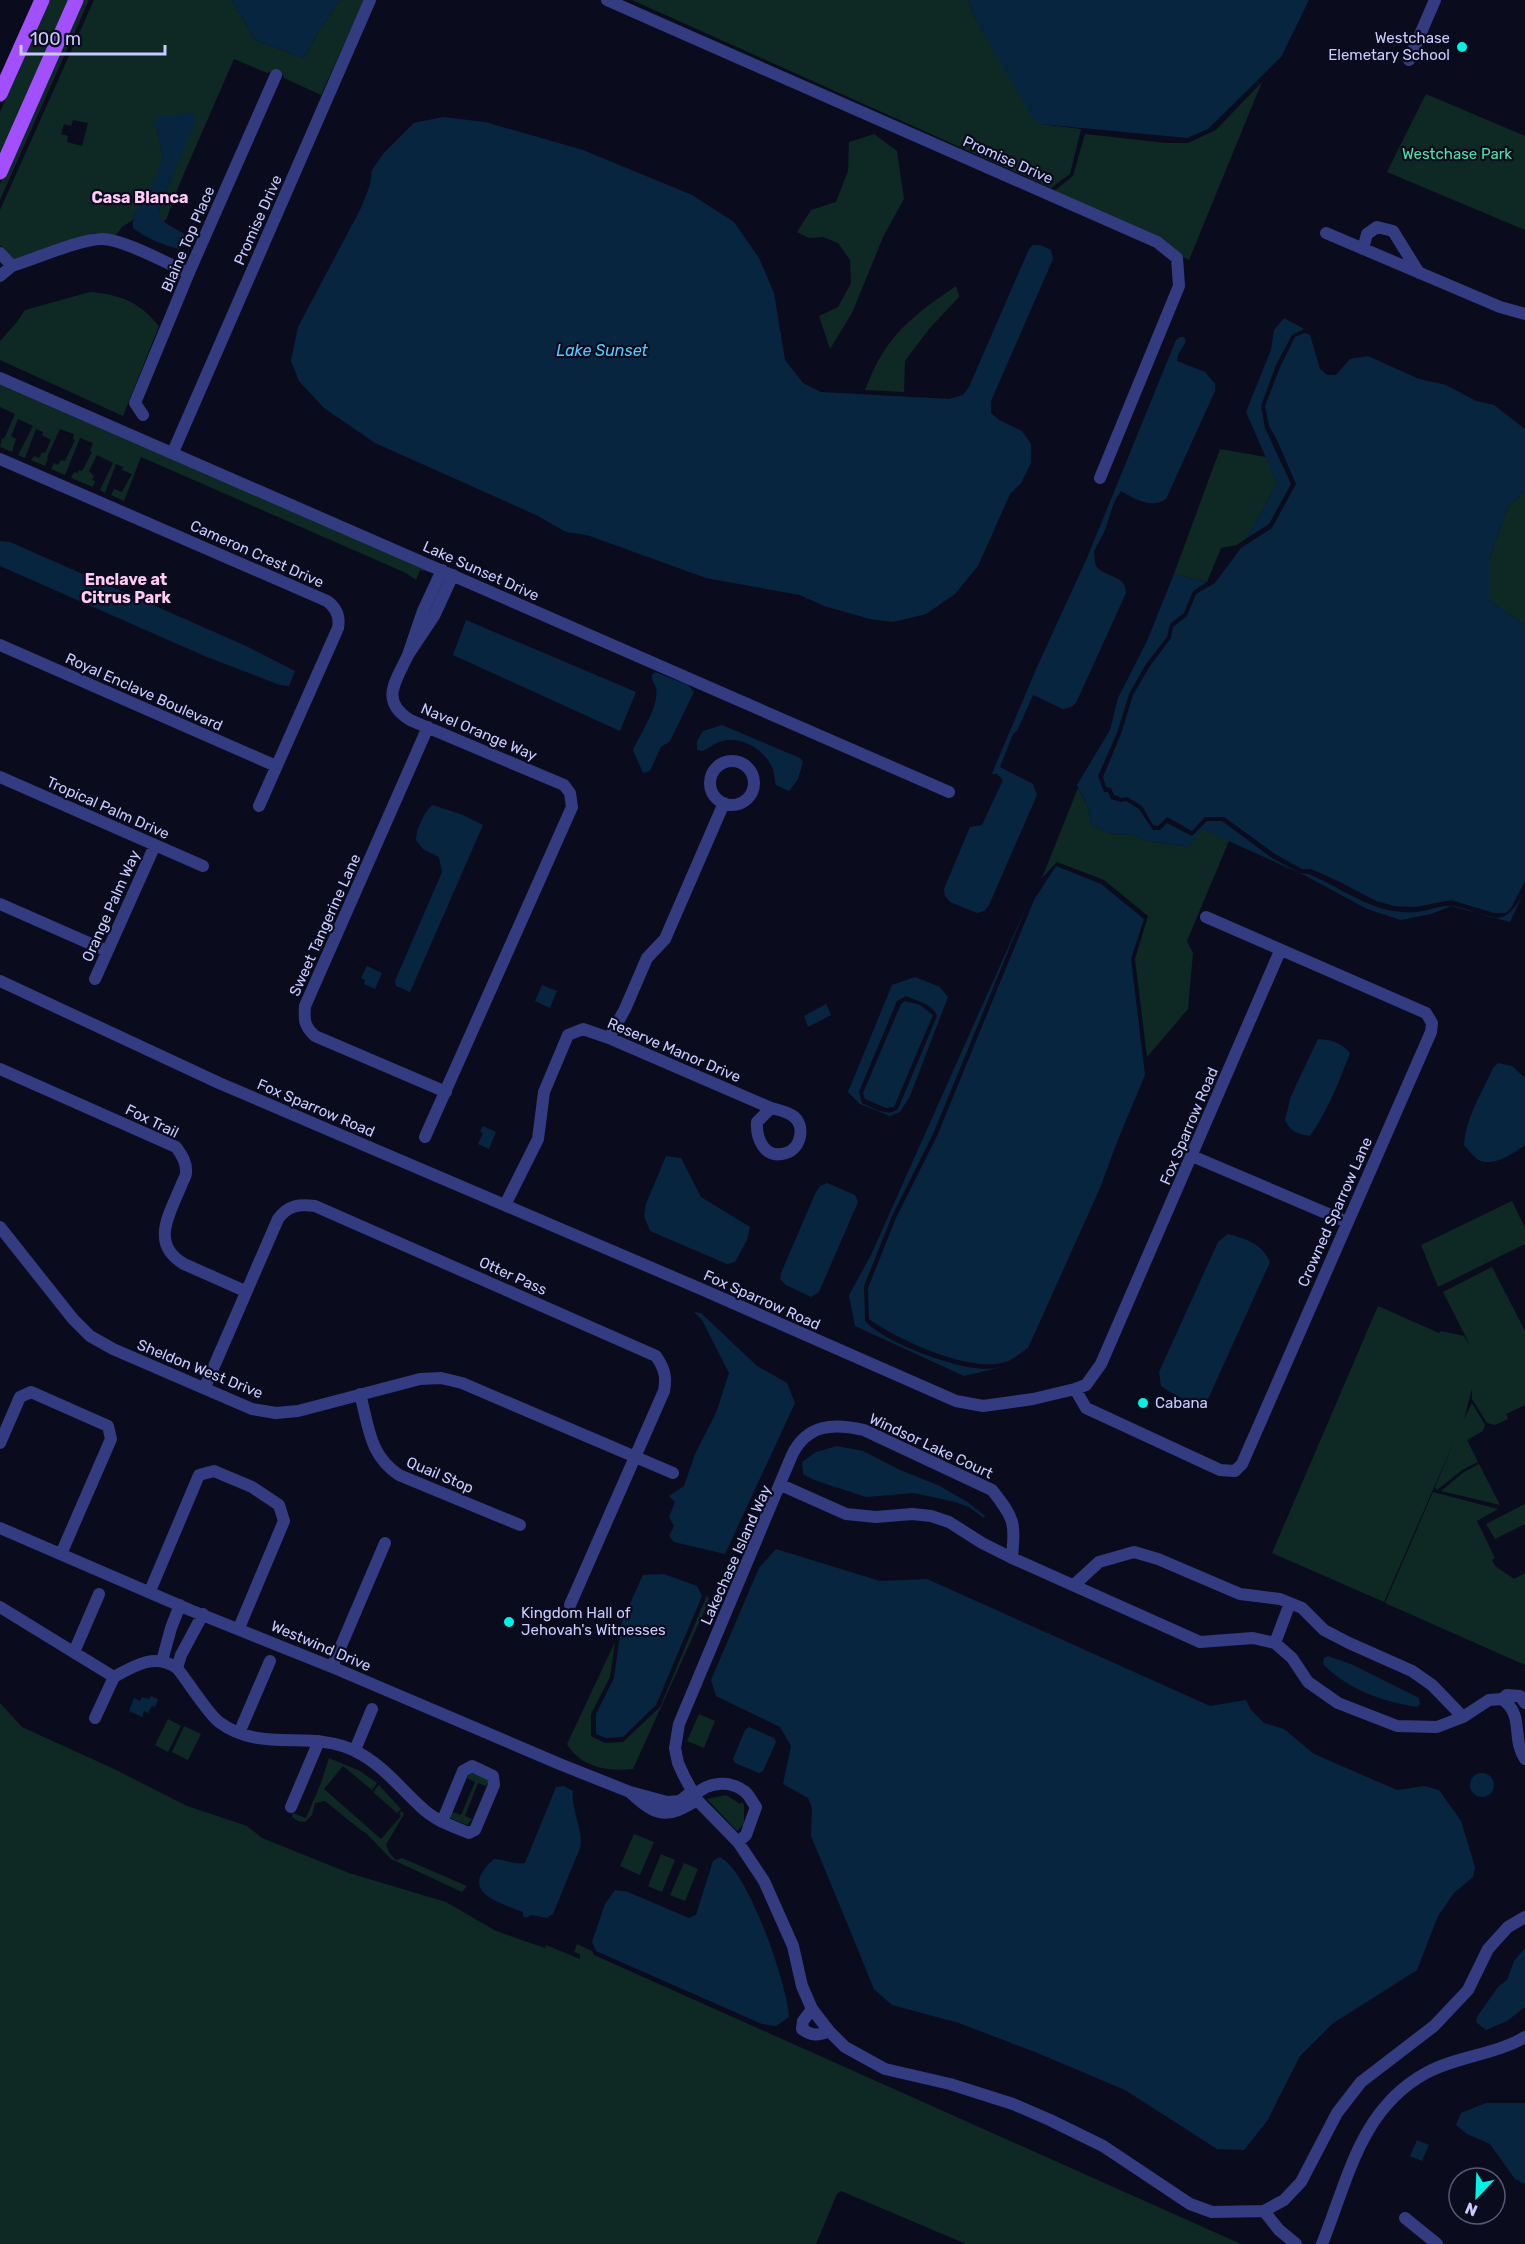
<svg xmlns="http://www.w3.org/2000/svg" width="1525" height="2244" font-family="Rubik,sans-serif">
  <rect width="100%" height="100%" fill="#0b0b1e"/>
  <path fill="#0e2923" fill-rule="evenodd" d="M49,0H69L0,157V112Z
    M82,0H89L0,200V184Z
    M94,0H232L255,40L304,58L317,34L340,0H364L321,95L284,78L282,73L277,70L267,73L234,59L179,185L166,220L162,221L159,214L160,207L179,159L189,115L161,117L157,131L163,158L155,180L146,201L136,211L133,220L122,227L116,235L94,233L14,260L0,245V210ZM73,120L88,123L82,146L67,142L68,136L61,134L64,124L71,126Z
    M632,0H968L976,20L1041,124L1081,129L1070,174L1051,188Z
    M1262,82L1189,260L1054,191L1073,176L1085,134L1166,143H1188L1216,130Z
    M1426,94L1525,136V230L1387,172Z
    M874,134L897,151L904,199L884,235L852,313L830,349L819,316L838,307L851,283L850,260L838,243L823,237L809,238L797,232L811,210L836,202L848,171L849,142Z
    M956,286L959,297L929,329L905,361L904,392L865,390C870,379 874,367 881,356C899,325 927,306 956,286Z
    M90,292C121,295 138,301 159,326L123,416L0,360V341L17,322L25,310Z
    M0,383L435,573L420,570L416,580L406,573L141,457L124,501L111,495L114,489L122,492L132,474L122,470L123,467L116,464L105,493L100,490L113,463L97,455L89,471L94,476L92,480L95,481L93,487L71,478L74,472L78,473L79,470L82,471L92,452L90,451L93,443L80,438L65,475L51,469L54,463L58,465L61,460L65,461L75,440L73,439L74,434L60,429L47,457L48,458L45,466L31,460L34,456L39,458L42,452L45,453L51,440L42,435L43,432L36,429L25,458L18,455L33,426L18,419L11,436L16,439L12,452L0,447L2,438L4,439L15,414L0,407Z
    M1220,449L1266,457L1277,483L1247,538L1237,545L1221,548L1207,582L1174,574Z
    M1525,492V623L1520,622L1489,600V560L1508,506Z
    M1078,788L1089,809L1091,825L1112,834L1133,835L1148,841L1189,847L1202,828L1229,841L1187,941L1193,953L1188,1009L1147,1057L1135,959L1148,916L1104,880L1057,862L1042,878Z
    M1512,1201L1525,1228V1244L1438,1287L1421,1245Z
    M1492,1267L1525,1331V1405L1506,1414L1508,1419L1495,1425L1487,1423L1472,1399V1389L1464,1419L1472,1403L1485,1425L1483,1431L1467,1440L1478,1462L1462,1470L1437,1490L1435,1487L1456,1437L1384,1602L1272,1553L1378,1306L1439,1333L1441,1331L1464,1336L1471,1347L1443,1292Z
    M1479,1464L1500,1505L1441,1491L1464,1472Z
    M1433,1492L1498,1509L1477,1521L1495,1558L1492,1560L1495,1566L1514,1579L1525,1573V1665L1385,1603Z
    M1525,1504V1524L1495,1539L1486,1524Z
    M707,1595L709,1599L704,1612L633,1769C609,1772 580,1767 567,1744L615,1642L610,1677L591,1714V1736L605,1743L623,1742L660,1707Z
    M0,1703L22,1727L114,1769L187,1806L247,1826L262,1838L349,1873L446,1902L496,1931L545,1948L546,1945L580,1959V1954L574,1952L577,1944L592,1951L594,1955L1241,2244H966L841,2191L837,2194L816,2244H0Z
    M699,1714L715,1721L704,1748L687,1741Z
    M168,1719L181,1726L168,1752L155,1745Z
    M184,1726L201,1734L188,1760L172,1752Z
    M329,1758L360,1771L377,1783L372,1790L343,1766L324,1789L381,1839L401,1816L399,1814L402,1811L404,1814L386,1845L390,1854L396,1860L402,1858L467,1886L462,1892L391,1859L366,1833L362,1831L325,1801L315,1803L312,1815L305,1822L298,1821L292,1817L293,1811L295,1814L306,1818L321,1783Z
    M471,1771L490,1779L486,1786L478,1783L465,1816L472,1819L467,1825L450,1818L452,1812L461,1815L475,1782L467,1778Z
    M379,1785L401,1809L397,1813L373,1792Z
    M726,1795L740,1804L742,1802L744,1805V1824L737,1831L707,1799Z
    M634,1834L654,1842L640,1875L620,1866Z
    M661,1854L675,1860L662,1892L648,1886Z
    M684,1863L698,1869L685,1901L670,1895Z"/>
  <path fill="#082540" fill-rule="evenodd" d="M232,0H340L317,34L304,58L255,40Z
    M968,0H1309L1281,57L1208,129L1187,138L1041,124L1033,119L976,20Z
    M193,113L196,116L195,123L160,206C157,224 173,225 185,235L184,242L179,249C163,245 146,238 133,228V220L136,211L146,200L163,158L157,131L153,127L156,117Z
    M443,117L485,122L583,150L692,195L734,222L759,258L774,293L785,360L803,383L821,392L949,399L963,395L969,387L1029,249L1033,245H1040L1051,250L1053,259L991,401V413L999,420L1022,431L1031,444V463L1021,483L1010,494L978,566L955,594L926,614L893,622L870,619L824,606L800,595L706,578L587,535L566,532L536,515L375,443L324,408L299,381L291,361L298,327L361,208L370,185L372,170L383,154L414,123Z
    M1284,318L1304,329L1292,335L1276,365L1261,406L1265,428L1291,484L1269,524L1247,538L1277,483L1246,412L1271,350L1274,330Z
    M1305,333L1310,335L1320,369L1327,375H1336L1350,359L1368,356L1419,379L1446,385L1476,401L1494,405L1525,429V492L1508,506L1489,560V600L1520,622L1525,623V881L1511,908L1506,913H1494L1451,900L1416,907L1394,906L1376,901L1340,882L1311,869H1302L1275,854L1224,817H1205L1192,831L1167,817L1158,826L1153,825L1142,806L1127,797L1122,798L1114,795L1111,788L1106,787L1103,777L1121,734L1133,695L1150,666L1171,638L1173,627L1187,616L1196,594L1215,583L1241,548L1272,528L1296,484L1277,440L1269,426L1265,406L1280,367L1295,337Z
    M1180,337H1184L1186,341L1178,355L1177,361L1205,372L1215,384V391L1166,499C1151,509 1135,499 1121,491C1112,502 1110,517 1105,530C1102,537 1096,546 1094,552C1094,554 1095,563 1096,566C1104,578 1126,574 1126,593L1076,703L1071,707L1063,709L1033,695L1017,731L1013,734L1000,767L1033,784L1037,795L989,905L984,911L977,913L950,902L945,896L944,889L970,827L982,825L1003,780L997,774H992L996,764L1037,667L1087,558L1176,340Z
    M0,541L10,542L246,646L295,671L289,686L280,685L207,657L0,566Z
    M1174,574L1207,582L1193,591L1184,613L1170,624L1167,637L1146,664L1129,694L1117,733L1098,776L1104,792H1108L1111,799L1121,802L1126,801L1139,809L1153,830H1160L1167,823L1192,836L1207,821H1222L1272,858L1300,873L1309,874C1334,885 1368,908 1394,911C1401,912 1410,913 1417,912C1428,911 1442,904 1453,906C1488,912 1501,935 1523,894L1510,922L1451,906L1431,914L1401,920L1367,909L1304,875L1202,829L1189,847L1148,841L1133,835L1112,834L1091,825L1089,809L1077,785L1110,730L1118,698L1147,641Z
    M466,620L636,692L620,731L453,655Z
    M655,672L688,685L694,692L670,741L661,747L650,771L643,773L633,750C640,735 660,705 656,688C655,682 651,682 652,675Z
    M722,725L800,758L803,762L798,779L789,791L776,785C774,779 775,773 772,767C763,748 740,735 719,742C714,744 708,748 703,751L697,750V741L703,731Z
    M433,805L463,815L483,825L410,992L396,986L395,981L442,872L439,857L423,849L416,840C416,831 425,809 433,805Z
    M1056,866L1101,884L1144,919L1131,959L1145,1075L1117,1142L1100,1188L1028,1348C1022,1352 1015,1358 1008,1361C973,1375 898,1340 869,1319L868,1288L896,1218L937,1136L1034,900Z
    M1028,903L933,1134L892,1216L864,1286L865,1321C885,1343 954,1368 984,1369C990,1369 996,1368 1002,1367L964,1376L855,1326L849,1295L871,1255Z
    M367,966L382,973L375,989L364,984L365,980L361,978Z
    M915,977L940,987L948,997L910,1096L900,1112L890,1116L860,1104L848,1092L892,985ZM906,996C917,1001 933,1004 937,1016L898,1109C887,1118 873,1108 862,1103L859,1092L897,1001Z
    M542,985L557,991L550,1008L535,1001Z
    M905,1001L920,1005L933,1015L894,1107L886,1108L865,1099L863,1093L901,1004Z
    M826,1004L831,1015L808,1027L804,1016Z
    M1318,1039C1332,1040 1340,1042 1350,1053C1339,1082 1328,1110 1310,1136C1297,1134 1291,1132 1285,1120L1291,1096Z
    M1498,1063L1512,1066L1525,1078V1145C1514,1153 1491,1169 1477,1159C1472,1155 1468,1149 1464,1145C1466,1117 1482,1093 1493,1068Z
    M483,1126L496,1132L489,1149L478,1144L483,1133L480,1132Z
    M666,1156L681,1158L701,1197L750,1227L747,1240L735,1262L727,1264L650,1231L644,1216L646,1204Z
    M827,1183L855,1195L858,1202L819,1292L811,1297L786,1285L780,1279L781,1273L815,1194L820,1186Z
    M1228,1234C1247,1239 1262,1244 1270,1262L1208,1399C1189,1405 1178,1397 1161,1386L1159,1372L1218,1242Z
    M694,1312L701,1313L757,1366L787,1383L795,1403L725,1554L674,1542L669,1536L674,1526L669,1517L675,1502L669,1496L684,1486L695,1454L716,1413L729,1373L702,1320Z
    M837,1446L863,1451L900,1470L940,1486L969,1503L985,1516L984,1518L969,1507L955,1502L914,1493L866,1497L814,1480L803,1474L802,1462L816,1452Z
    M776,1549L880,1581L927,1579L1210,1706L1246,1700L1251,1710L1264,1723L1284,1729L1314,1754L1397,1790L1424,1786L1439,1790L1461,1821L1475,1867L1473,1877L1454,1893L1438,1916L1417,1970L1332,2024L1300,2056L1267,2121L1244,2150L1217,2149L1125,2090L1035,2052L959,2023L892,2005L874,1989L838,1901L811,1836L812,1808L808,1798L783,1784L791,1746L780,1727L716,1696L711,1680L759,1568Z
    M664,1574L697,1586L702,1596L656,1705L623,1737L606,1738L596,1734V1714L614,1678L622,1621L643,1575Z
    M1328,1656L1353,1665L1419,1698L1420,1704L1417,1707C1383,1702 1347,1689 1323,1664L1324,1658Z
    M151,1696L158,1699L155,1707L152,1706L148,1713L144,1711L142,1717L129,1711L134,1698L140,1701L142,1697L149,1699Z
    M749,1727L774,1738L776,1742L763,1771L759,1773L735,1763L733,1759L745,1730Z
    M1470 1785a12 12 0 1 1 24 0a12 12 0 1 1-24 0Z
    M564,1786L573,1791C571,1812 584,1829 580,1848L553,1914L547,1918L531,1915L526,1918L523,1916V1912C495,1901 458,1891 494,1859C505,1859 513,1865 525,1863L556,1787Z
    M719,1857C747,1866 788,1987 789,2017L776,2026L762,2024L596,1951L592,1942L605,1904L615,1890L628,1892L689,1918L696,1915L713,1861Z
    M1525,1948V2007L1507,2021L1486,2030L1476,2022L1477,2017L1498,1987L1507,1980L1514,1961Z
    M1486,2103H1525V2184L1515,2179L1490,2144L1467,2134L1456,2125L1461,2113Z
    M1417,2140L1429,2145L1422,2161L1410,2156Z"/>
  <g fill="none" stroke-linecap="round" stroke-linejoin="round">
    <path stroke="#333c80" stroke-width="12" d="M607,0L1157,242L1177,258L1179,286L1100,478
      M1409,60L1435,0
      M1326,233L1500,307L1525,314
      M1363,249L1367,234L1377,227L1393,231L1419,273
      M0,253L12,266C35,259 80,239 102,239C123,239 168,264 189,273
      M0,276L12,266
      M0,378L949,792
      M143,415L135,403L190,270L276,75
      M173,452L370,0
      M0,459L327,601C337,608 340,617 338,628L259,806
      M442,570L423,611L408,655L434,616L453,575
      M0,645L276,766
      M408,655C396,681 379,701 410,720L564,785L570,793L572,807L425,1137
      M428,727L305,1006C304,1020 304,1026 315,1036L446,1092
      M710 783a22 22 0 1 1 44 0a22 22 0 1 1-44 0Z
      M0,777L203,866
      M0,904L107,951
      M95,979L155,845
      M0,981L219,1083L701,1289L956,1401L983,1406L1033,1399L1075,1389L1086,1385L1101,1364L1280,951
      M609,1038L625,1009L647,958L665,939L724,803
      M0,1069L176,1147C182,1155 187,1163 186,1173C186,1177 182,1182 181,1186C169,1215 150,1244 184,1264L245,1291
      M1192,1156L1347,1222
      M505,1205L538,1139L544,1092L568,1035L583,1029L609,1038L771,1108C778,1110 786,1111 793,1116C806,1125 801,1149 786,1153C764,1160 756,1138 757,1122L771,1108
      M0,1227L73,1319L90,1336L113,1349L252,1409L276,1413L298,1411L420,1379L441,1378L462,1383L673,1473
      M205,1387L278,1219C288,1205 299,1204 315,1206L656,1356C664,1368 667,1376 664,1391L570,1605
      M1075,1389L1086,1408L1220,1470L1235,1471L1242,1464L1431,1032L1432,1023L1426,1013L1206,917
      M360,1394C369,1427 369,1455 399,1475L520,1525
      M0,1443L20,1397L31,1392L108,1426L111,1439L61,1554
      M781,1485L846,1514L876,1517L912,1514L931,1516L949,1522L982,1543L1012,1558L1200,1642L1253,1638L1275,1643L1292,1658L1308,1682L1338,1703L1397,1726L1437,1727L1463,1717L1489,1700L1502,1699L1507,1695L1520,1696L1525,1703
      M0,1528L190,1610L332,1667L562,1765L630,1792L667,1802L680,1801L692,1791
      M1012,1558C1015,1522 1015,1519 992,1490L864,1430C833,1423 807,1424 792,1455L679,1724L675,1748L678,1763L684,1776L697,1800L738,1842L764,1881L793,1946L802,1986L812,2009L829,2031L845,2047L885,2069L950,2084L1013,2104L1050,2120L1103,2146L1190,2204L1212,2212L1264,2211L1284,2200L1301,2182L1337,2113L1361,2082L1434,2026L1468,1990L1488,1949L1508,1927L1525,1917
      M1074,1585L1099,1562L1134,1552L1158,1559L1240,1594L1280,1599L1302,1608L1324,1630L1349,1643L1412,1671L1432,1685L1463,1717
      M150,1591L199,1475L214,1471L252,1487L279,1505L284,1521L239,1628
      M0,1607L114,1677C135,1665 155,1653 177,1668C187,1680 208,1714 219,1722C261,1754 312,1729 355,1751C382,1764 399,1787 421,1807C434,1820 452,1826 469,1833L475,1830L494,1785L493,1776L472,1766L463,1771L442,1822
      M1275,1643L1290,1603
      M74,1652L99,1594
      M162,1661L171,1628L180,1605
      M332,1667L385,1543
      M177,1668L181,1655L203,1614
      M1502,1699C1525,1715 1511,1738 1525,1759
      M95,1718L114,1677
      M239,1733L270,1661
      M355,1750L372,1709
      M631,1793C657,1817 667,1819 697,1800
      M695,1795C708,1782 729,1780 744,1791C749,1794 752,1802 756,1807L746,1835L738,1842
      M291,1807L319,1741
      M812,2009L803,2021L802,2029C812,2036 818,2036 829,2031
      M1264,2211L1279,2230L1296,2244
      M1405,2218L1437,2244
      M1322,2244C1348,2180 1360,2109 1426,2073C1457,2056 1495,2055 1525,2037"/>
    <path stroke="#a24fff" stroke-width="15" d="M0,94L42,0
      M0,172L76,0"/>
  </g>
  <g fill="#00f3e5" stroke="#0b0b1e" stroke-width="2">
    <circle cx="1462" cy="47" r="6"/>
    <circle cx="1143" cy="1403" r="6"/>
    <circle cx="509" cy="1622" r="6"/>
  </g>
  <g text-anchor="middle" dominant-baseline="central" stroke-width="4.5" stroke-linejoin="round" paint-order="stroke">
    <g font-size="15" fill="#c8cbff" stroke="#0b0b1e" text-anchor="start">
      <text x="1450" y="38" text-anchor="end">Westchase<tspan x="1450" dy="17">Elemetary School</tspan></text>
      <text x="1155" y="1403">Cabana</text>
      <text x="521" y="1613">Kingdom Hall of<tspan x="521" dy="17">Jehovah's Witnesses</tspan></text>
    </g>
    <g font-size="15" fill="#4fe4a7" stroke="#0b0b1e">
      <text x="1457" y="154">Westchase Park</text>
    </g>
    <g font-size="15" fill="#c8cbff" stroke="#0b0b1e">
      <text transform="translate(1008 160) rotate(24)">Promise Drive</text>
      <text transform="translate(258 220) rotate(-66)">Promise Drive</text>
      <text transform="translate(188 239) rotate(-67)">Blaine Top Place</text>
      <text transform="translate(257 554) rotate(24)">Cameron Crest Drive</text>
      <text transform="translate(481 571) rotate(24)">Lake Sunset Drive</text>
      <text transform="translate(144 692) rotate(24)">Royal Enclave Boulevard</text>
      <text transform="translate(479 732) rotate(23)">Navel Orange Way</text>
      <text transform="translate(108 808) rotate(24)">Tropical Palm Drive</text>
      <text transform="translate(111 906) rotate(-66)">Orange Palm Way</text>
      <text transform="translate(325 925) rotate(-66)">Sweet Tangerine Lane</text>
      <text transform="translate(674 1050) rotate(23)">Reserve Manor Drive</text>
      <text transform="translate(316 1108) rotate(23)">Fox Sparrow Road</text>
      <text transform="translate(152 1121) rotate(26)">Fox Trail</text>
      <text transform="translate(1189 1126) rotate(-67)">Fox Sparrow Road</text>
      <text transform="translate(1335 1212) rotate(-66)">Crowned Sparrow Lane</text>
      <text transform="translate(513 1276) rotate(24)">Otter Pass</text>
      <text transform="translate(762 1300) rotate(24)">Fox Sparrow Road</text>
      <text transform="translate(200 1369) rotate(22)">Sheldon West Drive</text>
      <text transform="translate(931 1446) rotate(25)">Windsor Lake Court</text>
      <text transform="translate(440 1475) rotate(23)">Quail Stop</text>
      <text transform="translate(736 1555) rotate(-66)">Lakechase Island Way</text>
      <text transform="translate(321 1646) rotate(23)">Westwind Drive</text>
    </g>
    <g font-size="16" font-weight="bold" fill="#ffcaf4" stroke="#0b0b1e">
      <text x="140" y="197">Casa Blanca</text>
      <text x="126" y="579">Enclave at<tspan x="126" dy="18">Citrus Park</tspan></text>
    </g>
    <g font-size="16" font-style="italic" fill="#56cbff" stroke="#0b0b1e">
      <text x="602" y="350">Lake Sunset</text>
    </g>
  </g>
  <g transform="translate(1477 2196) rotate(203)"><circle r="28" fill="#0b0b1e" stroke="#575878" stroke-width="1.5"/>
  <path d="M0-4.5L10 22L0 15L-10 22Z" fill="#00f3e5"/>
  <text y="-9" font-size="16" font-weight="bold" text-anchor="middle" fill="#c8cbff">N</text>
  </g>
  <path d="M21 45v9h144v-9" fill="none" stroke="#c8cbff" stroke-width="3"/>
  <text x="30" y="45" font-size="18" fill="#c8cbff" stroke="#0b0b1e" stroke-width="4.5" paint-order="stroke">100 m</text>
</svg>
